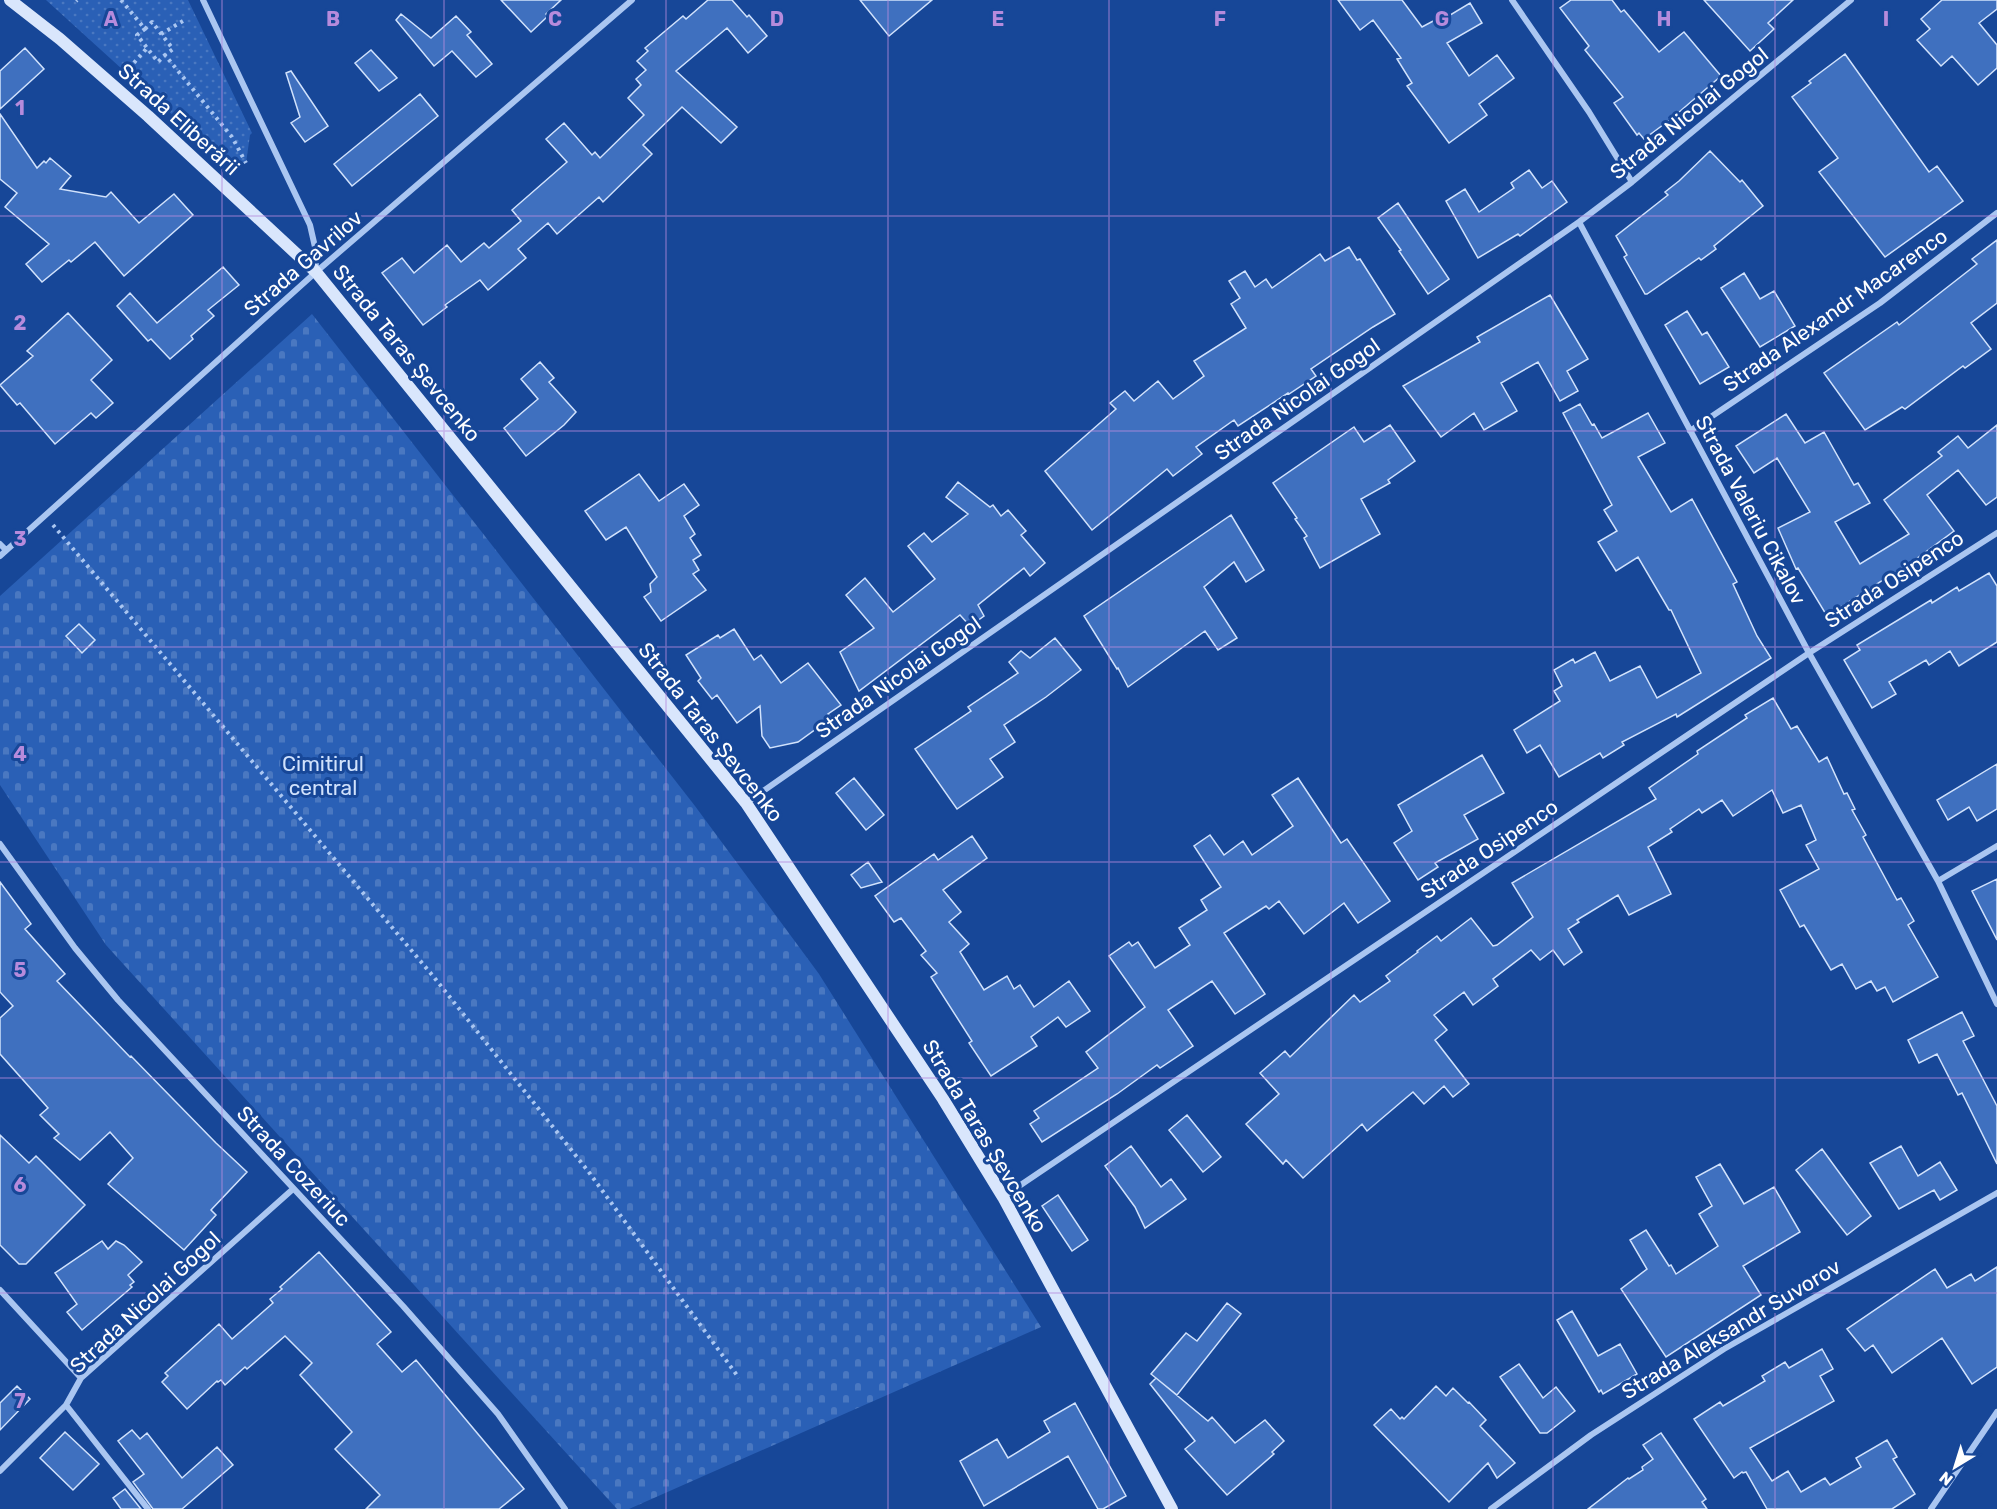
<svg xmlns="http://www.w3.org/2000/svg" width="1997" height="1509" font-family="Rubik,sans-serif">
  <defs>
    <pattern id="green-dots" width="8" height="8" patternUnits="userSpaceOnUse" patternTransform="scale(1.5)"><rect width="8" height="8" fill="#2a60b6"/><path d="M2 2h.1M6 6h.1" fill="none" stroke="#4a78c1" stroke-width="1.8" stroke-linecap="round"/></pattern>
    <pattern id="cemetery-stones" width="16" height="16" patternUnits="userSpaceOnUse" patternTransform="scale(1.5)"><rect width="16" height="16" fill="#2a60b6"/><path d="M2 7V4a2 2 0 0 1 4 0v3zM10 15v-3a2 2 0 0 1 4 0v3z" fill="#4a78c1"/></pattern>
  </defs>
  <rect width="100%" height="100%" fill="#174798"/>
  <path fill="url(#green-dots)" d="M46,0H188L252,133L250,135L246,163L220,154L188,129Z"/>
  <path fill="url(#cemetery-stones)" d="M312,314L695,806L819,974L1041,1327L629,1509H617L106,945L0,785V596Z"/>
  <path fill="#3f70bf" stroke="#d1e2fc" stroke-width="1.5" d="M501,0H561L546,14L548,16L531,32Z
    M708,0H732L747,17L749,15L767,36L748,53L727,28L676,71L737,127L721,143L682,107L643,145L652,154L603,202L599,197L557,234L548,223L518,249L526,258L488,290L480,280L445,305L447,307L423,325L382,273L402,258L414,273L447,245L461,262L484,243L489,248L521,221L512,210L567,162L546,139L564,123L592,155L595,152L600,158L644,115L628,98L641,85L636,79L646,70L637,61L648,51L645,48L683,16L686,19Z
    M860,0H932L889,36Z
    M1338,0H1402L1422,27L1435,20L1437,23L1470,3L1482,23L1447,43L1469,76L1497,55L1514,78L1479,104L1487,115L1449,143L1407,86L1412,83L1397,59L1401,58L1373,20L1360,30Z
    M1571,0H1612L1621,12L1624,10L1659,52L1684,32L1721,76L1671,119L1644,139L1639,133L1637,135L1614,103L1623,97L1585,50L1589,46L1560,8Z
    M1704,0H1793L1768,23L1774,29L1750,51Z
    M1942,0H1997V9L1979,23L1997,45V68L1978,85L1952,56L1941,66L1917,40L1930,29L1921,19Z
    M401,14L431,38L456,16L471,32L467,35L492,64L476,77L452,51L434,66L396,20Z
    M25,48L44,69L0,109V71Z
    M371,50L397,78L379,91L355,63Z
    M1845,54L1929,172L1937,166L1963,201L1885,257L1819,172L1838,158L1792,97L1811,83L1809,81Z
    M291,71L328,126L305,142L291,123L300,117L286,73Z
    M420,94L438,116L352,186L334,164Z
    M0,114L37,168L44,161L46,163L50,158L71,176L60,189L106,197L111,192L139,223L174,194L193,215L124,276L95,242L71,262L69,260L42,282L26,264L49,244L5,207L17,193L0,179Z
    M1710,151L1740,182L1742,180L1763,206L1714,246L1716,249L1701,260L1699,258L1647,294H1645L1624,257L1627,255L1616,236L1668,195L1665,192L1679,181Z
    M1529,170L1542,188L1552,181L1567,202L1520,236L1518,234L1478,258L1446,201L1465,189L1479,212L1514,188L1511,183Z
    M1398,203L1449,279L1428,294L1399,251L1401,250L1378,218Z
    M1997,240V303L1971,323L1991,349L1965,368L1963,366L1905,409L1902,407L1865,430L1824,373L1897,322L1899,325L1977,264L1972,259Z
    M1349,247L1357,260L1360,259L1395,314L1373,327L1311,369L1316,376L1289,394L1288,393L1238,426L1234,420L1196,447L1202,454L1173,476L1167,469L1092,530L1045,471L1116,409L1110,403L1125,391L1134,401L1158,381L1173,399L1204,376L1194,361L1246,328L1231,304L1240,298L1229,281L1245,271L1255,287L1266,279L1272,288L1320,254L1325,261Z
    M223,267L239,285L208,310L214,316L191,336L193,339L170,359L151,339L148,341L117,306L130,293L157,323Z
    M1744,273L1760,299L1774,291L1795,326L1760,347L1721,288Z
    M1550,295L1588,359L1567,371L1578,391L1560,401L1538,362L1501,383L1517,411L1484,430L1474,413L1441,437L1403,386L1480,342L1477,337Z
    M1687,311L1702,335L1707,332L1729,367L1700,384L1665,325Z
    M68,313L112,360L91,380L113,403L96,418L91,413L55,444L20,403L17,405L0,385L33,356L27,351Z
    M540,362L554,378L549,382L576,412L564,425L526,456L504,428L538,399L521,379Z
    M1580,404L1592,425L1594,424L1602,438L1648,413L1665,443L1638,457L1671,512L1692,499L1737,582L1733,584L1757,636L1771,658L1677,717L1676,714L1622,742L1624,745L1603,758L1600,753L1559,777L1540,745L1527,753L1514,730L1560,701L1554,691L1562,686L1554,670L1573,659L1575,663L1595,652L1610,681L1640,666L1657,698L1701,673L1671,610H1669L1638,557L1616,571L1598,542L1617,531L1604,510L1612,505L1563,413Z
    M1786,414L1805,443L1824,432L1854,485L1858,483L1870,503L1835,522L1860,564L1909,534L1884,500L1942,456L1938,452L1958,436L1968,448L1997,425V497L1986,505L1958,470L1927,495L1954,531L1916,559L1827,616L1798,568L1796,569L1778,528L1810,512L1777,458L1754,473L1736,446Z
    M1390,425L1415,461L1388,480L1390,483L1361,499L1380,534L1320,568L1304,538L1307,536L1295,519L1297,518L1273,483L1354,427L1364,442Z
    M639,474L659,501L684,484L699,505L684,516L695,534L690,538L701,555L693,560L699,570L693,574L706,590L661,621L644,597L651,592L650,584L657,577L626,527L606,540L585,511Z
    M958,482L990,507L993,505L1001,516L1008,510L1026,531L1021,535L1045,563L1030,576L1024,568L978,605L984,616L970,626L960,615L859,691L840,652L874,628L846,595L865,578L893,612L935,579L908,546L924,533L932,542L968,514L946,497Z
    M1231,515L1264,570L1246,582L1234,562L1204,587L1237,638L1218,650L1205,631L1128,687L1118,668L1117,669L1084,616Z
    M1989,573L1997,586V642L1959,666L1950,651L1929,665L1926,660L1889,682L1896,694L1872,708L1844,660L1860,650L1857,645L1931,600L1932,603L1957,587L1959,591Z
    M79,624L95,640L82,653L66,636Z
    M734,629L754,660L761,655L781,683L808,663L841,705L828,714L831,718L798,742L770,748L762,736L760,706L737,723L717,695L712,699L698,681L701,678L686,655L718,635L720,638Z
    M1055,638L1081,670L1046,697L1004,725L1015,742L990,759L1003,777L957,809L915,749L971,711L968,707L1018,673L1009,662L1021,651L1030,658Z
    M1773,698L1791,729L1797,726L1819,762L1827,757L1844,794L1847,793L1855,809L1852,810L1866,835L1863,837L1897,900L1901,898L1914,921L1908,925L1938,977L1893,1002L1885,987L1877,991L1871,981L1856,989L1842,964L1831,970L1804,925L1800,927L1780,890L1819,869L1806,845L1816,840L1801,805L1783,813L1772,790L1733,816L1722,800L1702,813L1699,809L1670,829L1672,832L1648,847L1671,894L1629,915L1618,895L1577,920L1579,922L1568,929L1582,952L1564,965L1553,950L1540,960L1531,950L1493,979L1498,986L1473,1005L1464,992L1434,1015L1447,1030L1435,1040L1469,1084L1453,1097L1444,1086L1424,1104L1413,1092L1367,1131L1362,1124L1303,1178L1286,1160L1283,1164L1246,1124L1279,1094L1260,1073L1285,1051L1290,1057L1354,995L1360,1002L1390,981L1386,976L1418,952L1417,951L1437,936L1441,941L1471,918L1493,946L1497,945L1533,917L1512,883L1656,799L1649,788L1698,754L1697,751L1747,718L1745,715Z
    M1482,755L1504,793L1464,815L1478,839L1435,863L1438,867L1418,880L1394,843L1412,831L1398,805Z
    M1997,764V809L1977,821L1969,807L1948,820L1937,800Z
    M854,778L884,815L866,830L836,793Z
    M1298,778L1341,843L1347,839L1390,901L1358,923L1344,903L1304,934L1279,901L1269,909L1266,906L1224,933L1265,994L1235,1014L1212,981L1168,1010L1193,1046L1160,1068L1157,1065L1117,1094L1042,1142L1030,1124L1039,1118L1034,1111L1098,1068L1086,1052L1145,1007L1109,956L1129,942L1132,946L1138,942L1155,968L1190,945L1179,928L1207,910L1201,900L1221,887L1194,846L1210,835L1224,855L1243,841L1252,855L1293,826L1272,795Z
    M972,836L987,858L943,890L961,912L949,922L969,944L960,952L984,990L1007,976L1014,989L1020,985L1034,1007L1069,981L1090,1011L1066,1027L1058,1017L1031,1037L1037,1046L991,1076L969,1043L972,1041L931,977L937,973L921,955L926,951L901,918L894,922L875,896L934,854L938,860Z
    M868,862L882,882L861,888L851,875Z
    M1997,879V940L1972,891Z
    M0,882L31,924L25,929L65,974L57,981L130,1057L131,1056L216,1143L247,1172L211,1210L216,1215L184,1250L108,1184L133,1158L110,1132L80,1160L54,1138L59,1134L40,1115L48,1108L0,1054V1018L13,1006L0,992Z
    M1962,1012L1974,1036L1963,1041L1997,1106V1164L1962,1093L1958,1095L1937,1054L1919,1063L1908,1040Z
    M1187,1115L1221,1157L1203,1172L1169,1130Z
    M0,1135L29,1163L36,1156L85,1205L26,1264H19L0,1245Z
    M1131,1146L1161,1187L1171,1179L1186,1199L1145,1228L1135,1207L1105,1166Z
    M1901,1146L1918,1176L1940,1162L1957,1190L1940,1200L1934,1190L1899,1209L1870,1163Z
    M1822,1149L1871,1216L1847,1235L1796,1170Z
    M1720,1164L1744,1204L1774,1187L1800,1232L1743,1266L1761,1295L1666,1357L1621,1289L1647,1269L1630,1240L1646,1230L1669,1266L1671,1265L1676,1274L1718,1246L1699,1214L1712,1206L1696,1177Z
    M1058,1195L1088,1240L1072,1251L1042,1206Z
    M102,1241L108,1249L116,1241L124,1245L142,1262L128,1275L134,1282L130,1285L132,1287L82,1330L67,1312L77,1304L55,1273Z
    M319,1252L391,1332L377,1344L402,1372L416,1360L524,1489L499,1509H366L380,1495L335,1449L352,1432L300,1375L312,1363L285,1336L247,1369L245,1367L225,1385L221,1380L218,1382L217,1381L187,1409L162,1382L168,1376L165,1373L219,1324L232,1339L273,1303L270,1299L282,1289L280,1287Z
    M1997,1267V1367L1972,1384L1942,1338L1892,1373L1873,1345L1865,1351L1847,1329L1935,1269L1947,1288L1971,1274L1975,1281Z
    M1227,1303L1241,1314L1177,1395L1151,1374L1186,1333L1197,1341Z
    M1572,1311L1598,1356L1620,1344L1637,1374L1603,1394L1601,1390L1599,1392L1557,1320Z
    M1822,1349L1833,1369L1820,1376L1834,1401L1750,1448L1772,1481L1788,1471L1801,1492L1825,1478L1830,1485L1861,1467L1856,1458L1887,1440L1897,1457L1893,1459L1915,1494L1892,1509H1767L1746,1472L1743,1473L1742,1472L1734,1478L1694,1419L1720,1402L1723,1406L1765,1381L1762,1376L1785,1362L1789,1368Z
    M1519,1364L1543,1398L1556,1387L1575,1411L1547,1433H1540L1500,1377Z
    M1156,1378L1208,1421L1212,1417L1235,1443L1265,1420L1284,1441L1272,1452L1274,1454L1227,1495L1185,1449L1195,1441L1150,1384Z
    M17,1386L30,1399L0,1430V1403Z
    M1436,1386L1446,1396L1453,1388L1468,1403L1469,1402L1486,1420L1480,1426L1515,1463L1497,1478L1488,1463L1449,1502L1374,1425L1391,1409L1400,1419L1402,1417L1404,1419Z
    M1075,1403L1126,1496L1103,1509H1098L1068,1456L984,1506L960,1461L997,1439L1008,1458L1050,1432L1044,1421Z
    M132,1430L140,1439L147,1433L182,1478L217,1447L233,1465L182,1509H153L133,1482L144,1474L118,1441Z
    M65,1432L99,1464L73,1490L40,1458Z
    M1661,1433L1706,1499L1702,1502L1707,1509H1588L1628,1478L1629,1479L1643,1470L1642,1467L1653,1459L1643,1445Z
    M125,1489L141,1509H121L113,1498Z"/>
  <g fill="none" stroke-linecap="round" stroke-linejoin="round">
    <path stroke="#aac6f1" stroke-width="4" stroke-dasharray="3 4.5" stroke-linecap="butt" d="M121,0L145,29L137,35L158,62L165,55L232,137L246,163
      M76,1L77,0
      M145,29L152,22L173,49L165,55
      M161,34L183,21
      M124,74L147,48
      M53,525L433,976L588,1171L739,1378"/>
    <path stroke="#aac6f1" stroke-width="6" d="M203,0L310,225L315,247L316,271
      M1512,0L1589,112L1632,182
      M1579,222L1809,653L1938,881L1997,1004
      M1690,431L1880,303L1997,213
      M0,544L6,550
      M0,556L316,272L632,0
      M746,803L1579,222L1632,182L1851,0
      M0,844L75,948L118,1000L403,1306L498,1414L565,1509
      M1938,881L1997,846
      M1003,1197L1809,653L1997,533
      M0,1290L81,1378
      M66,1405L148,1509
      M0,1471L66,1405L81,1378L293,1189
      M1491,1509L1591,1435L1724,1349L1997,1193
      M1931,1509L1997,1412"/>
    <path stroke="#d9e6fc" stroke-width="12" d="M10,0L60,39L148,116L316,272L746,803L943,1099L1003,1197L1172,1509"/>
  </g>
  <path fill="none" stroke="#b68bdc" stroke-width="1.5" stroke-opacity="0.55" d="M222,0V1509M444,0V1509M666,0V1509M888,0V1509M1109,0V1509M1331,0V1509M1553,0V1509M1775,0V1509M0,216H1997M0,431H1997M0,647H1997M0,862H1997M0,1078H1997M0,1293H1997"/>
  <g text-anchor="middle" dominant-baseline="central" stroke-width="6" stroke-linejoin="round" paint-order="stroke">
    <g font-size="21" fill="#fff" stroke="#174798">
      <text transform="translate(1689 113) rotate(-39)">Strada Nicolai Gogol</text>
      <text transform="translate(179 119) rotate(42)">Strada Eliberării</text>
      <text transform="translate(303 263) rotate(-41)">Strada Gavrilov</text>
      <text transform="translate(1835 310) rotate(-35)">Strada Alexandr Macarenco</text>
      <text transform="translate(407 353) rotate(51)">Strada Taras Șevcenko</text>
      <text transform="translate(1297 399) rotate(-35)">Strada Nicolai Gogol</text>
      <text transform="translate(1751 510) rotate(62)">Strada Valeriu Cikalov</text>
      <text transform="translate(1894 579) rotate(-33)">Strada Osipenco</text>
      <text transform="translate(898 677) rotate(-35)">Strada Nicolai Gogol</text>
      <text transform="translate(711 732) rotate(52)">Strada Taras Șevcenko</text>
      <text transform="translate(1489 849) rotate(-34)">Strada Osipenco</text>
      <text transform="translate(985 1136) rotate(59)">Strada Taras Șevcenko</text>
      <text transform="translate(294 1166) rotate(47)">Strada Cozeriuc</text>
      <text transform="translate(145 1302) rotate(-43)">Strada Nicolai Gogol</text>
      <text transform="translate(1731 1329) rotate(-31)">Strada Aleksandr Suvorov</text>
    </g>
    <g font-size="21" fill="#d1e2fc" stroke="#174798">
      <text x="323" y="763">Cimitirul<tspan x="323" dy="24">central</tspan></text>
    </g>
  </g>
  <g font-size="20" text-anchor="middle" font-weight="bold" fill="#b68bdc" stroke="#174798" stroke-width="6" stroke-linejoin="round" paint-order="stroke">
    <text x="111" y="26">A</text>
    <text x="333" y="26">B</text>
    <text x="555" y="26">C</text>
    <text x="777" y="26">D</text>
    <text x="998" y="26">E</text>
    <text x="1220" y="26">F</text>
    <text x="1442" y="26">G</text>
    <text x="1664" y="26">H</text>
    <text x="1886" y="26">I</text>
    <text x="20" y="115">1</text>
    <text x="20" y="330">2</text>
    <text x="20" y="546">3</text>
    <text x="20" y="761">4</text>
    <text x="20" y="977">5</text>
    <text x="20" y="1192">6</text>
    <text x="20" y="1408">7</text>
  </g>
  <g transform="translate(1955 1467) rotate(218)" stroke="#174798" stroke-width="4.5" paint-order="stroke">
  <path d="M0-4.5L10 22L0 15L-10 22Z" fill="#ffffff"/>
  <text y="-9" font-size="16" font-weight="bold" text-anchor="middle" fill="#ffffff">N</text>
  </g>
</svg>
